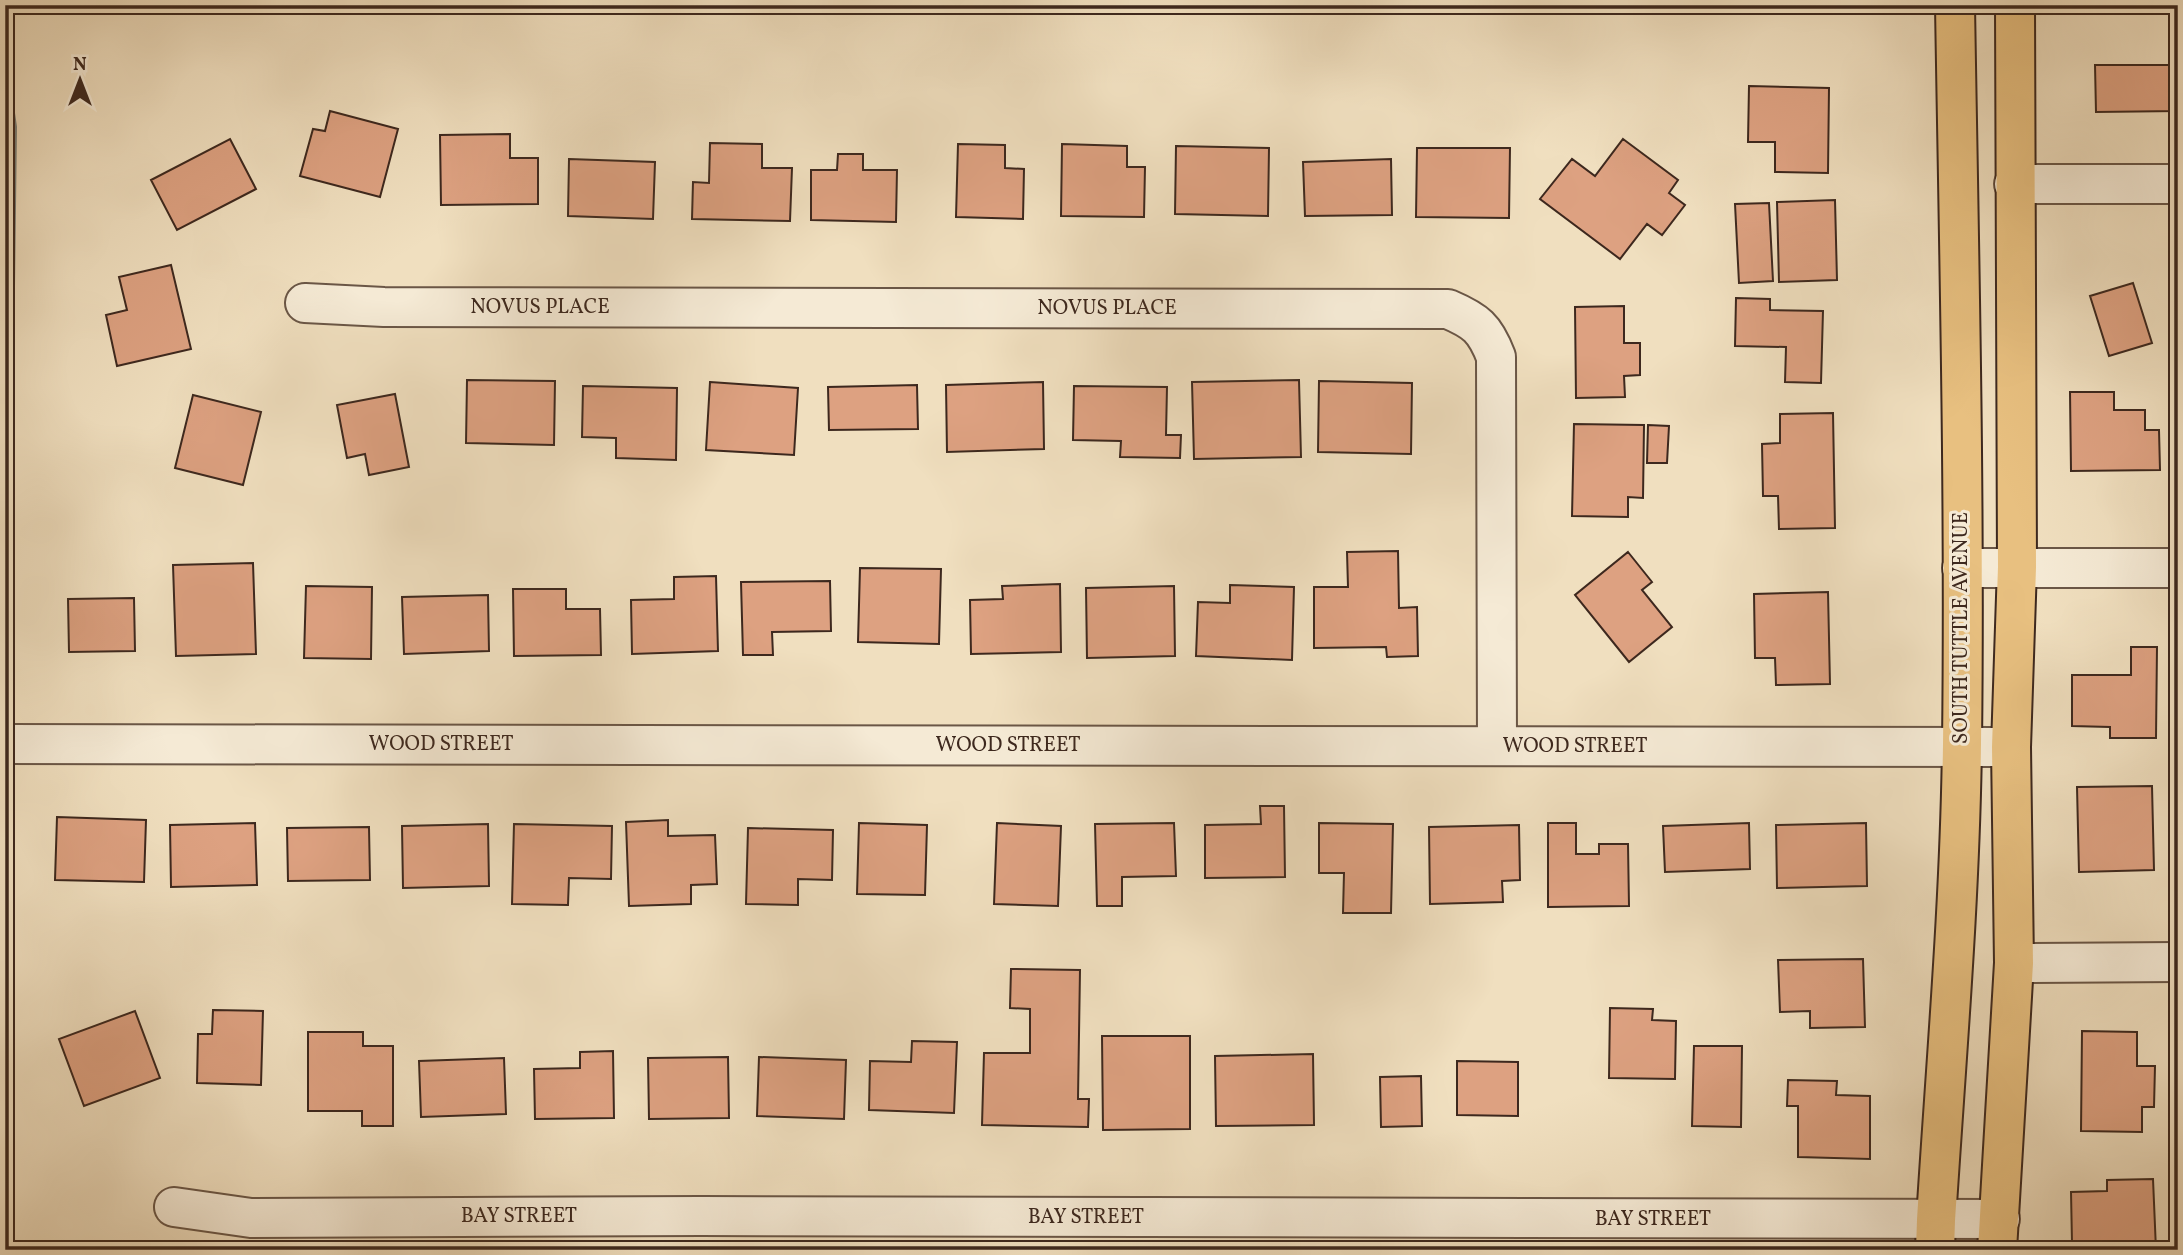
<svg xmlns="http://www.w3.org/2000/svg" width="2183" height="1255" font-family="Vollkorn,serif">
  <rect width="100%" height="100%" fill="#f0dfbf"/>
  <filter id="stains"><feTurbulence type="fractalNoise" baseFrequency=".00286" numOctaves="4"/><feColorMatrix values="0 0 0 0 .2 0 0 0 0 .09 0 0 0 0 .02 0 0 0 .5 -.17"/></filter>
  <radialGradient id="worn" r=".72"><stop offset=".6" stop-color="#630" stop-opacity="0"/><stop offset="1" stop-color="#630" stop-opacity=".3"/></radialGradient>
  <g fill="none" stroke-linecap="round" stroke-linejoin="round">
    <path stroke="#77807c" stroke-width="10" d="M5,79L12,127L5,685
      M5,712V816"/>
  </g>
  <path fill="#dda181" stroke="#3d281e" stroke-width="2" d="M2095,65H2178V111L2096,112Z
    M1749,86L1829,88L1828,173L1775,172V142H1748Z
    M330,111L398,129L380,197L300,176L313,129L325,131Z
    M510,134V158H538V204L441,205L440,135Z
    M230,139L256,189L177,230L151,180Z
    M1623,139L1678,180L1669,193L1685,205L1662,235L1647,224L1620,259L1540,199L1572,159L1595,176Z
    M710,143L762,144V168H792L790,221L692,219L693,182L709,183Z
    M958,144L1005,145V168L1024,169L1023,219L956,217Z
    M1062,144L1127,146V167H1145L1144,217L1061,216Z
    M1176,146L1269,148L1268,216L1175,214Z
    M1417,148H1510L1509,218L1416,217Z
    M838,154H863V170H897L896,222L811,220V170H837Z
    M569,159L655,162L653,219L568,216Z
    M1391,159L1392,215L1305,216L1303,162Z
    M1835,200L1837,280L1779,282L1777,202Z
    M1769,203L1773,281L1739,283L1735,204Z
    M171,265L191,349L117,366L106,315L127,310L119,277Z
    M2133,283L2152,343L2109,356L2090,296Z
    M1736,298L1770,299V310L1823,311L1821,383L1785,382L1786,347L1735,346Z
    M1624,306V343H1640V375L1624,376L1625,397L1576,398L1575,307Z
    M467,380L555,381L554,445L466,443Z
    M1299,380L1301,457L1194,459L1192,382Z
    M1319,381L1412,383L1411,454L1318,452Z
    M710,382L798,388L794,455L706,450Z
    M1043,382L1044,449L947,452L946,385Z
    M917,385L918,429L829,430L828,387Z
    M583,386L677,388L676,460L616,458V438L582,437Z
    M1074,386L1167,387L1166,435H1181L1180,458L1120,457L1121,441L1073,440Z
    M2070,392H2114V410H2145V430H2159L2160,470L2071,471Z
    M395,394L409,467L369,475L365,454L347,458L337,405Z
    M193,395L261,412L243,485L175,468Z
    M1833,413L1835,528L1779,529L1778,496H1763L1762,444L1780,443V414Z
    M1574,424L1644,425L1643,498L1628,497V517L1572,516Z
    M1648,425L1669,426L1667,463H1647Z
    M1398,551L1399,608L1417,607L1418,656L1387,657L1386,647L1314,648V587H1348L1347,552Z
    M1628,552L1652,582L1642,590L1672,627L1629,662L1575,595Z
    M253,563L256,654L176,656L173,565Z
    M860,568L941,569L939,644L858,642Z
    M716,576L718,651L632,654L631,600L674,599V577Z
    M830,581L831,631L772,632L773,655H743L741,582Z
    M1060,584L1061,652L971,654L970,600L1003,599L1002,586Z
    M1230,585L1294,587L1292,660L1196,656L1198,602L1230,603Z
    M306,586L372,587L371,659L304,658Z
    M1174,586L1175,656L1087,658L1086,588Z
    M513,589H566V609H600L601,655L514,656Z
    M1828,592L1830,684L1776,685L1775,658H1755L1754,594Z
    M488,595L489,651L404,654L402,597Z
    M134,598L135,651L69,652L68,599Z
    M2131,647H2157L2156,738H2110V727L2072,726V675H2131Z
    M2152,786L2154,870L2079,872L2077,787Z
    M1260,806H1284L1285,877L1205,878V825L1261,824Z
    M57,817L146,820L144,882L55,880Z
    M668,820V836L715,835L717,884L691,885V904L629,906L626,822Z
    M255,823L257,885L171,887L170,825Z
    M859,823L927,825L925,895L857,894Z
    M997,823L1061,826L1058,906L994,904Z
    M1174,823L1176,876L1122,877V906H1097L1095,824Z
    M1319,823L1393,824L1391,913H1343L1344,873H1319Z
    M1548,823H1576V854H1599V844H1628L1629,906L1548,907Z
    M1749,823L1750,869L1665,872L1663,826Z
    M1866,823L1867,886L1777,888L1776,825Z
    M488,824L489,886L403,888L402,826Z
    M514,824L612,826L611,879L569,878L568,905L512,904Z
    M1519,825L1520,880L1502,881L1503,902L1430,904L1429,827Z
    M369,827L370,880L288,881L287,828Z
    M748,828L833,830L832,880L798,879V905L746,904Z
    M1863,959L1865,1027L1810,1028V1011L1780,1012L1778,960Z
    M1011,969L1080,970L1078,1099H1089L1088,1127L982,1125L984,1053H1030V1009L1010,1008Z
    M1610,1008L1653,1009L1652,1020L1676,1021L1675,1079L1609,1078Z
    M213,1010L263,1011L261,1085L197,1083L198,1034H212Z
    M135,1011L160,1078L84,1106L59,1039Z
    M2082,1031L2137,1032V1066H2155L2154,1107H2142V1132L2081,1131Z
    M308,1032H363V1046H393V1126H362V1111H308Z
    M1102,1036H1190V1129L1103,1130Z
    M912,1041L957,1042L954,1113L869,1110L870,1061L911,1062Z
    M1694,1046H1742L1741,1127L1692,1126Z
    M613,1051L614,1118L535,1119L534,1069L580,1068V1052Z
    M1313,1054L1314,1125L1216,1126L1215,1056Z
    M728,1057L729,1118L649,1119L648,1058Z
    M759,1057L846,1060L844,1119L757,1116Z
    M504,1058L506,1114L421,1117L419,1061Z
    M1457,1061L1518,1062V1116L1457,1115Z
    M1421,1076L1422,1126L1381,1127L1380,1077Z
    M1788,1080L1837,1081L1836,1095L1870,1096V1159L1798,1157V1106H1787Z
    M2153,1179L2156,1250H2129L2128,1241L2072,1243L2071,1192L2107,1191V1180Z"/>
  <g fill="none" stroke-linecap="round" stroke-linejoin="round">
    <g stroke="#6a5646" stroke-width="42">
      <path id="minor" d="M2014,184H2178
        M305,303L384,307L1448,309C1476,321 1485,328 1496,357L1497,746
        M1962,568H2178
        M5,744L2011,747
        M2014,963L2178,962
        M174,1207L251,1218L701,1216L2000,1219"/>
    </g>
    <g stroke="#3d281e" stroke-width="42">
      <path id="major" d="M1935,1250L1936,1220C1946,1061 1960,903 1962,744C1965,498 1959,251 1955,5
        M1997,1250L2014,963L2011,747L2017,567L2015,5"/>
    </g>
    <use href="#minor" stroke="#f5ead5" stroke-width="38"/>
    <use href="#major" stroke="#e8c080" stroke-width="38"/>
  </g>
  <g text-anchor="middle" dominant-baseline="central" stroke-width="6" stroke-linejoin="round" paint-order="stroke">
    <g font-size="21" fill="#3d281e" stroke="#f5ead5">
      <text x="540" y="307">NOVUS PLACE</text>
      <text x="1107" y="308">NOVUS PLACE</text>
      <text transform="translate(1961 628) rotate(-90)">SOUTH TUTTLE AVENUE</text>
      <text x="441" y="744">WOOD STREET</text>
      <text x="1008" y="745">WOOD STREET</text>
      <text x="1575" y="746">WOOD STREET</text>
      <text x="519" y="1216">BAY STREET</text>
      <text x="1086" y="1217">BAY STREET</text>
      <text x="1653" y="1219">BAY STREET</text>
    </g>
  </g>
  <rect width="2183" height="1255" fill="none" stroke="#f0dfbf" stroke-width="28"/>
  <rect x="7" y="7" width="2169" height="1241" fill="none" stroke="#3d281e" stroke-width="3.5"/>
  <rect x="14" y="14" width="2155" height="1227" fill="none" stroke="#3d281e" stroke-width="2"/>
  <g transform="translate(80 80)" stroke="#f5ead5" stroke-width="5" paint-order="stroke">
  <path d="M0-5L12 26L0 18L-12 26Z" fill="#3d281e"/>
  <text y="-10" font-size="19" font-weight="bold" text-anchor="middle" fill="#3d281e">N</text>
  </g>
  <rect width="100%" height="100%" filter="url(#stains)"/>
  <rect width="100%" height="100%" fill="url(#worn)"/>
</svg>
